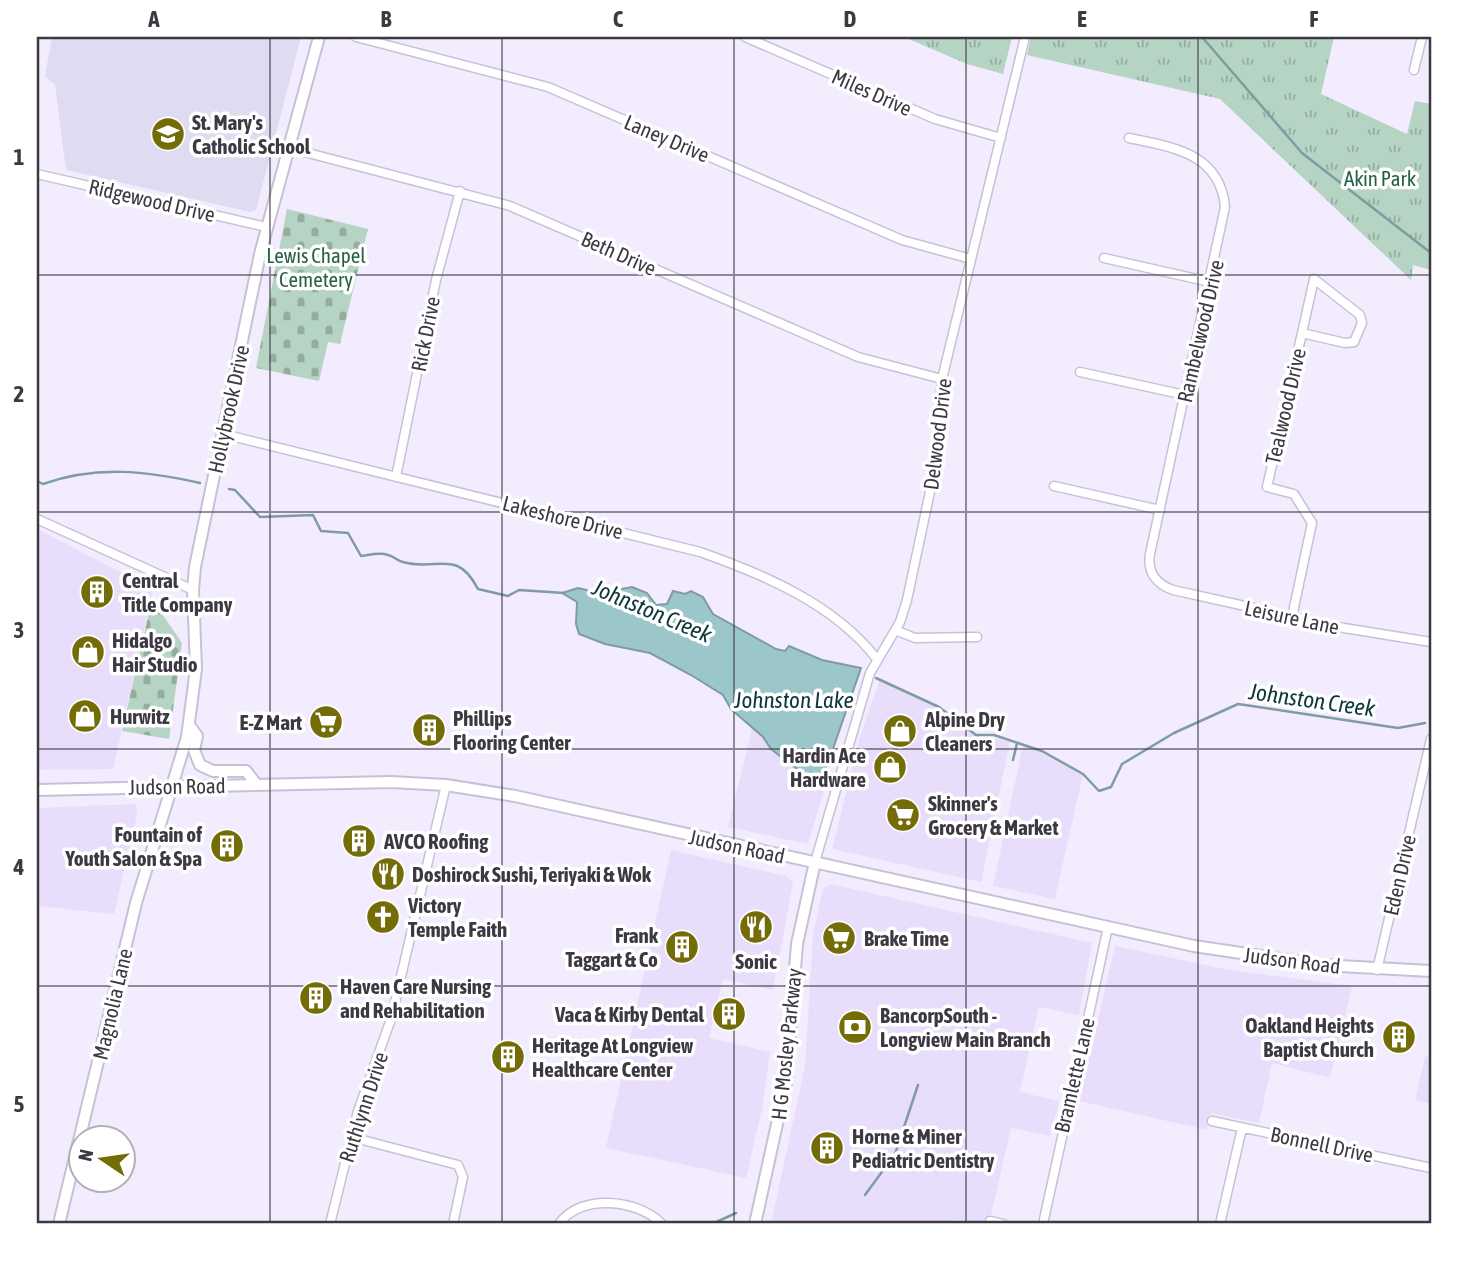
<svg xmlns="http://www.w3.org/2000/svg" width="1468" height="1261" font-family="'Asap Condensed',sans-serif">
  <defs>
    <pattern id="grass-tufts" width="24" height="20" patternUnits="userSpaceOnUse" patternTransform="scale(1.75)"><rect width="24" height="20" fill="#b5d4c3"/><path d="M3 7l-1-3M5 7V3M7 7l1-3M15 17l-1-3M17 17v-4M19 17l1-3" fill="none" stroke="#94ada0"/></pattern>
    <pattern id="cemetery-stones" width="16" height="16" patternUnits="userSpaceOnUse" patternTransform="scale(1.75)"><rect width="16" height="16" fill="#b5d4c3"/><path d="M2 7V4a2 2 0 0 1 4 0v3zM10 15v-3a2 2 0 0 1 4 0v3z" fill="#94ada0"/></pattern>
  </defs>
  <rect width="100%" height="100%" fill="#f2ecfe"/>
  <path fill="#e8defc" d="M37,529L153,589L113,769L37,770Z
    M880,679L939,707L976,735L1010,741L981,882L832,849L860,737Z
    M752,729L797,770L810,779L826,783L808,844L728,827Z
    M1023,745L1042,751L1083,774L1055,899L993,886Z
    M136,804L137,815L114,914L37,906V808Z
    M671,850L786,876L793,883L773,990L723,979L709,1038L770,1052L762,1109L746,1178L606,1148Z
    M831,884L1092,943L1079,1015L1039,1007L1020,1092L1059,1101L1050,1136L1011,1128L989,1224L953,1220L952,1224H771L805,1066L813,936L821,897L824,888Z
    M1115,946L1229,970L1352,986L1330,1078L1272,1063L1259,1123L1211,1113L1207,1130L1079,1101Z
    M1431,1049V1104L1415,1100L1425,1056L1429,1057Z"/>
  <path fill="#dfdbf1" d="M52,37H301L256,210L250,212L66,170L55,85L45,76Z"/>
  <path fill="url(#grass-tufts)" d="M904,37H1012L1003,74L967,64Z
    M1031,37H1334L1321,94L1407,134L1415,101L1431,104V270L1413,265L1411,280L1220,99L1027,55Z"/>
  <path fill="url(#cemetery-stones)" d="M287,209L368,229L340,344L328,342L319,381L256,368Z
    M152,599L182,643L169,739L122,731Z"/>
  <path fill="#9cc7ca" stroke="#7f9ca1" stroke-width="2" d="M632,587L647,593L656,605L667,604L673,591L685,594L691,591L703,597L713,614L776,649L785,651L789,646L822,660L861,668L827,766L817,777L810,779L771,749L763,737L731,709L723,695L691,675L650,653L605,644L579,634L576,624L577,602L562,593L578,588L599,593Z"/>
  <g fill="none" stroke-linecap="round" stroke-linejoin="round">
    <path stroke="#7f9ca1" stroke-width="2.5" d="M1202,37L1302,153L1431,253
      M37,481L43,484C97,465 147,471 200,483
      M229,489L235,490L260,517L313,515L321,531L348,533L361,556C369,555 380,552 388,555C393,556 398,561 403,562C437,572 456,547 478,589L508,596L519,590L564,593
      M876,678L939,707L976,735H994L1042,751L1083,774L1099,791L1111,787L1122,764L1174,733L1238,704L1398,728L1425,723
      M1013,760L1017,743
      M865,1195L895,1154L918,1085
      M712,1224L736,1213"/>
    <g stroke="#c8c1d6" stroke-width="11">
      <path id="minor" d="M356,37L548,87L902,240L971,259
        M745,37L935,119L1001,138
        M1414,70L1422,37
        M1129,138C1172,147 1220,153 1225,207L1150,554C1147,572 1156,584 1173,590L1344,628L1431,642
        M289,148L510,206L858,357L942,379
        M37,174L266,227
        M1104,258L1210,282
        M1314,279L1360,315L1362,323L1354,342L1345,343L1302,333Z
        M1080,372L1185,395
        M223,434L700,552C763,574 834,604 876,658
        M396,477L436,280L460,191
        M1054,486L1160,510
        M37,519L193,590
        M1292,617L1312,523L1294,494L1267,487L1302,333
        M895,630L915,638L977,637
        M815,862L870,673L900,622L907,600L935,468L942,379L1025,37
        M1377,970L1431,739
        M1212,1121L1431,1168
        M351,1137L458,1165L463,1177L453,1224
        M990,1221L1003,1224
        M330,1224L358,1111L391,1019L446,785
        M559,1224C580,1193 638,1199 662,1224
        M1043,1224L1108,927
        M1220,1224L1242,1128"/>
    </g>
    <g stroke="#c8c1d6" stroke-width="14">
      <path id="major" d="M189,725L197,736L194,750L200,765L213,771H246L256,784
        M37,790L391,782L446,785L515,796L1194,946L1321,965L1431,971
        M59,1224L136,903L187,737L196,669L193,590L195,567L260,254L319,37
        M755,1224L786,1083L797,944L815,862"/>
    </g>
    <use href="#minor" stroke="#fff" stroke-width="8"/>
    <use href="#major" stroke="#fff" stroke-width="10"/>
  </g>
  <path fill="none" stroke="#3c3942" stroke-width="2" stroke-opacity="0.55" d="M270,37V1224M502,37V1224M734,37V1224M966,37V1224M1198,37V1224M37,275H1431M37,512H1431M37,749H1431M37,986H1431"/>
  <defs>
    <g id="school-disc" transform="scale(1.75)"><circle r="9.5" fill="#736c07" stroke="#fff"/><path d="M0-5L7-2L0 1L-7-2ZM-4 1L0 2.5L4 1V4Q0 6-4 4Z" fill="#fff"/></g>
    <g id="building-disc" transform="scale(1.75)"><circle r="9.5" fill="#736c07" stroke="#fff"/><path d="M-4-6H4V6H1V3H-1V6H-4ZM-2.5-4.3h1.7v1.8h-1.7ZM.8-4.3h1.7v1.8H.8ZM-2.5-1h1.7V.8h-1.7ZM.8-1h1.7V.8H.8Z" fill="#fff"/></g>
    <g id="shop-disc" transform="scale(1.75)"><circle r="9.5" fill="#736c07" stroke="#fff"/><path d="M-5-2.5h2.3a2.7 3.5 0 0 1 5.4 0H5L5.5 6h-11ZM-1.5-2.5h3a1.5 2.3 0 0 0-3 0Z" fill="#fff"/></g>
    <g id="supermarket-disc" transform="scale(1.75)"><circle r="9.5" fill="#736c07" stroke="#fff"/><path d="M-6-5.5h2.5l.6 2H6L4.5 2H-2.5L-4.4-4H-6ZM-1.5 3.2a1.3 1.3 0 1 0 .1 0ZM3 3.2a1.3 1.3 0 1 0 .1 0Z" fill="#fff"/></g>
    <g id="restaurant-disc" transform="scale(1.75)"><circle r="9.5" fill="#736c07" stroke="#fff"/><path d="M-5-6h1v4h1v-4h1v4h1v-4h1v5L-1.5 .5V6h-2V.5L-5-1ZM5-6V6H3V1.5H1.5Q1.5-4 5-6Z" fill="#fff"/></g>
    <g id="church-disc" transform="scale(1.75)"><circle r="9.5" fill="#736c07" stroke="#fff"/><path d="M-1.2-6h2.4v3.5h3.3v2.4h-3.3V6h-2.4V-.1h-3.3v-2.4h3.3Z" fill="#fff"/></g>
    <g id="bank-disc" transform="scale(1.75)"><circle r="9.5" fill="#736c07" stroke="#fff"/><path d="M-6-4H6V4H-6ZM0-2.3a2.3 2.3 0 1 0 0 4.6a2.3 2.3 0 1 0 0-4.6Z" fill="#fff"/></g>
  </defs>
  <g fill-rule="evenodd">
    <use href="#school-disc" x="168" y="134"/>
    <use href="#building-disc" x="97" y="592"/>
    <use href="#shop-disc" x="88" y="652"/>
    <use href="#shop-disc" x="85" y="716"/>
    <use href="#supermarket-disc" x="326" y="722"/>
    <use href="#building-disc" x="429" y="730"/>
    <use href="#shop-disc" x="900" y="731"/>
    <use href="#shop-disc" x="890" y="767"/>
    <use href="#supermarket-disc" x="903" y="815"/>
    <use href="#building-disc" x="359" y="841"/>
    <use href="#building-disc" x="227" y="846"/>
    <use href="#restaurant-disc" x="388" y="874"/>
    <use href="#church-disc" x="383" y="917"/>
    <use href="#restaurant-disc" x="756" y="927"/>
    <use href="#supermarket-disc" x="839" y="938"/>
    <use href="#building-disc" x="682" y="947"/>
    <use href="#building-disc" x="316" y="998"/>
    <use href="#building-disc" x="729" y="1014"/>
    <use href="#bank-disc" x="855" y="1027"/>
    <use href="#building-disc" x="1399" y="1037"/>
    <use href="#building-disc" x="508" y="1057"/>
    <use href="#building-disc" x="827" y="1148"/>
  </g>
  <g text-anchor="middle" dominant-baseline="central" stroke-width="7" stroke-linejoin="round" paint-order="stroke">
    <g font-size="21" fill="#3c3942" stroke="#fff">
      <text transform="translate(872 92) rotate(24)">Miles Drive</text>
      <text transform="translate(667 138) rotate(23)">Laney Drive</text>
      <text transform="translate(152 200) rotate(13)">Ridgewood Drive</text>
      <text transform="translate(619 253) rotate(24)">Beth Drive</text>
      <text transform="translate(1200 331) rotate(-77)">Rambelwood Drive</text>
      <text transform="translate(425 334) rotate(-79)">Rick Drive</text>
      <text transform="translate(1285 406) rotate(-77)">Tealwood Drive</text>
      <text transform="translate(228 409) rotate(-78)">Hollybrook Drive</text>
      <text transform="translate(937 434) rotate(-83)">Delwood Drive</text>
      <text transform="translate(563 517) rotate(14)">Lakeshore Drive</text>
      <text transform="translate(1292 617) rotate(12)">Leisure Lane</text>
      <text transform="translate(177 786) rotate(-1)">Judson Road</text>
      <text transform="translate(737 846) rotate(12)">Judson Road</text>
      <text transform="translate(1399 875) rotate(-77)">Eden Drive</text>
      <text transform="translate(1292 960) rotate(7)">Judson Road</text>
      <text transform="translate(112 1004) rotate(-77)">Magnolia Lane</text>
      <text transform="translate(786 1044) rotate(-84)">H G Mosley Parkway</text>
      <text transform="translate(1074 1075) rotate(-77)">Bramlette Lane</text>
      <text transform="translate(363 1107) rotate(-72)">Ruthlynn Drive</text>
      <text transform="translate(1322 1144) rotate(12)">Bonnell Drive</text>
    </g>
    <g font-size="21" font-weight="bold" fill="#3c3942" stroke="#fff" text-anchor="start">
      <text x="192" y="122">St. Mary's<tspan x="192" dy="24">Catholic School</tspan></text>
      <text x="122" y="580">Central<tspan x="122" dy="24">Title Company</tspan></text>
      <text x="112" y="640">Hidalgo<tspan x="112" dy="24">Hair Studio</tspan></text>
      <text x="110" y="716">Hurwitz</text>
      <text x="453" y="718">Phillips<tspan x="453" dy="24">Flooring Center</tspan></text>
      <text x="925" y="719">Alpine Dry<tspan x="925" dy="24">Cleaners</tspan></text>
      <text x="302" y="722" text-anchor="end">E-Z Mart</text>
      <text x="866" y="755" text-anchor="end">Hardin Ace<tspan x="866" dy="24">Hardware</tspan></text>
      <text x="928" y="803">Skinner's<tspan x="928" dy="24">Grocery &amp; Market</tspan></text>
      <text x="202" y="834" text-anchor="end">Fountain of<tspan x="202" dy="24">Youth Salon &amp; Spa</tspan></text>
      <text x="384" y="841">AVCO Roofing</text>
      <text x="412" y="874">Doshirock Sushi, Teriyaki &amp; Wok</text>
      <text x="408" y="905">Victory<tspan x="408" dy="24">Temple Faith</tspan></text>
      <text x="658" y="935" text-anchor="end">Frank<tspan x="658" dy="24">Taggart &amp; Co</tspan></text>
      <text x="864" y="938">Brake Time</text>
      <text x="756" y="961" text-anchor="middle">Sonic</text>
      <text x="340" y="986">Haven Care Nursing<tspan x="340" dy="24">and Rehabilitation</tspan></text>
      <text x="704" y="1014" text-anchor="end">Vaca &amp; Kirby Dental</text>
      <text x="880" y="1015">BancorpSouth -<tspan x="880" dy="24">Longview Main Branch</tspan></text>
      <text x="1374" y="1025" text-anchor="end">Oakland Heights<tspan x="1374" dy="24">Baptist Church</tspan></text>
      <text x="532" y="1045">Heritage At Longview<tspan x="532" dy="24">Healthcare Center</tspan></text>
      <text x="852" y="1136">Horne &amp; Miner<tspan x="852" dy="24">Pediatric Dentistry</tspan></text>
    </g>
    <g font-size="21" fill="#266045" stroke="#fff">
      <text x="1380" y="178">Akin Park</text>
      <text x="316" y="255">Lewis Chapel<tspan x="316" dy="24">Cemetery</tspan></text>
    </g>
    <g font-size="23" font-style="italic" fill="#0d373a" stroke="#fff">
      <text transform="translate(652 611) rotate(23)">Johnston Creek</text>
      <text x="794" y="700">Johnston Lake</text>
      <text transform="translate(1312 700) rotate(8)">Johnston Creek</text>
    </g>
  </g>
  <rect width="1468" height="1261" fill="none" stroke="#ffffff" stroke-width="77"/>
  <g transform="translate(102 1159) rotate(283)"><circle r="33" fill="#ffffff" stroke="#b1b0b3" stroke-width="2"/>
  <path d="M0-5L12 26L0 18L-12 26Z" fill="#736c07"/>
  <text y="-10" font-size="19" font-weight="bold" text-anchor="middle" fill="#3c3942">N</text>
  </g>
  <rect x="38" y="38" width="1392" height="1184" fill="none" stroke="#3c3942" stroke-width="2.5"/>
  <g font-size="23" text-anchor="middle" font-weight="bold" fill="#3c3942">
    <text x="154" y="27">A</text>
    <text x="386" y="27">B</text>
    <text x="618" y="27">C</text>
    <text x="850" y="27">D</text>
    <text x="1082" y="27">E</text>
    <text x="1314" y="27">F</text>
    <text x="19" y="165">1</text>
    <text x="19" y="402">2</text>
    <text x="19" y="638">3</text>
    <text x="19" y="875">4</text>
    <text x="19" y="1112">5</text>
  </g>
</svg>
